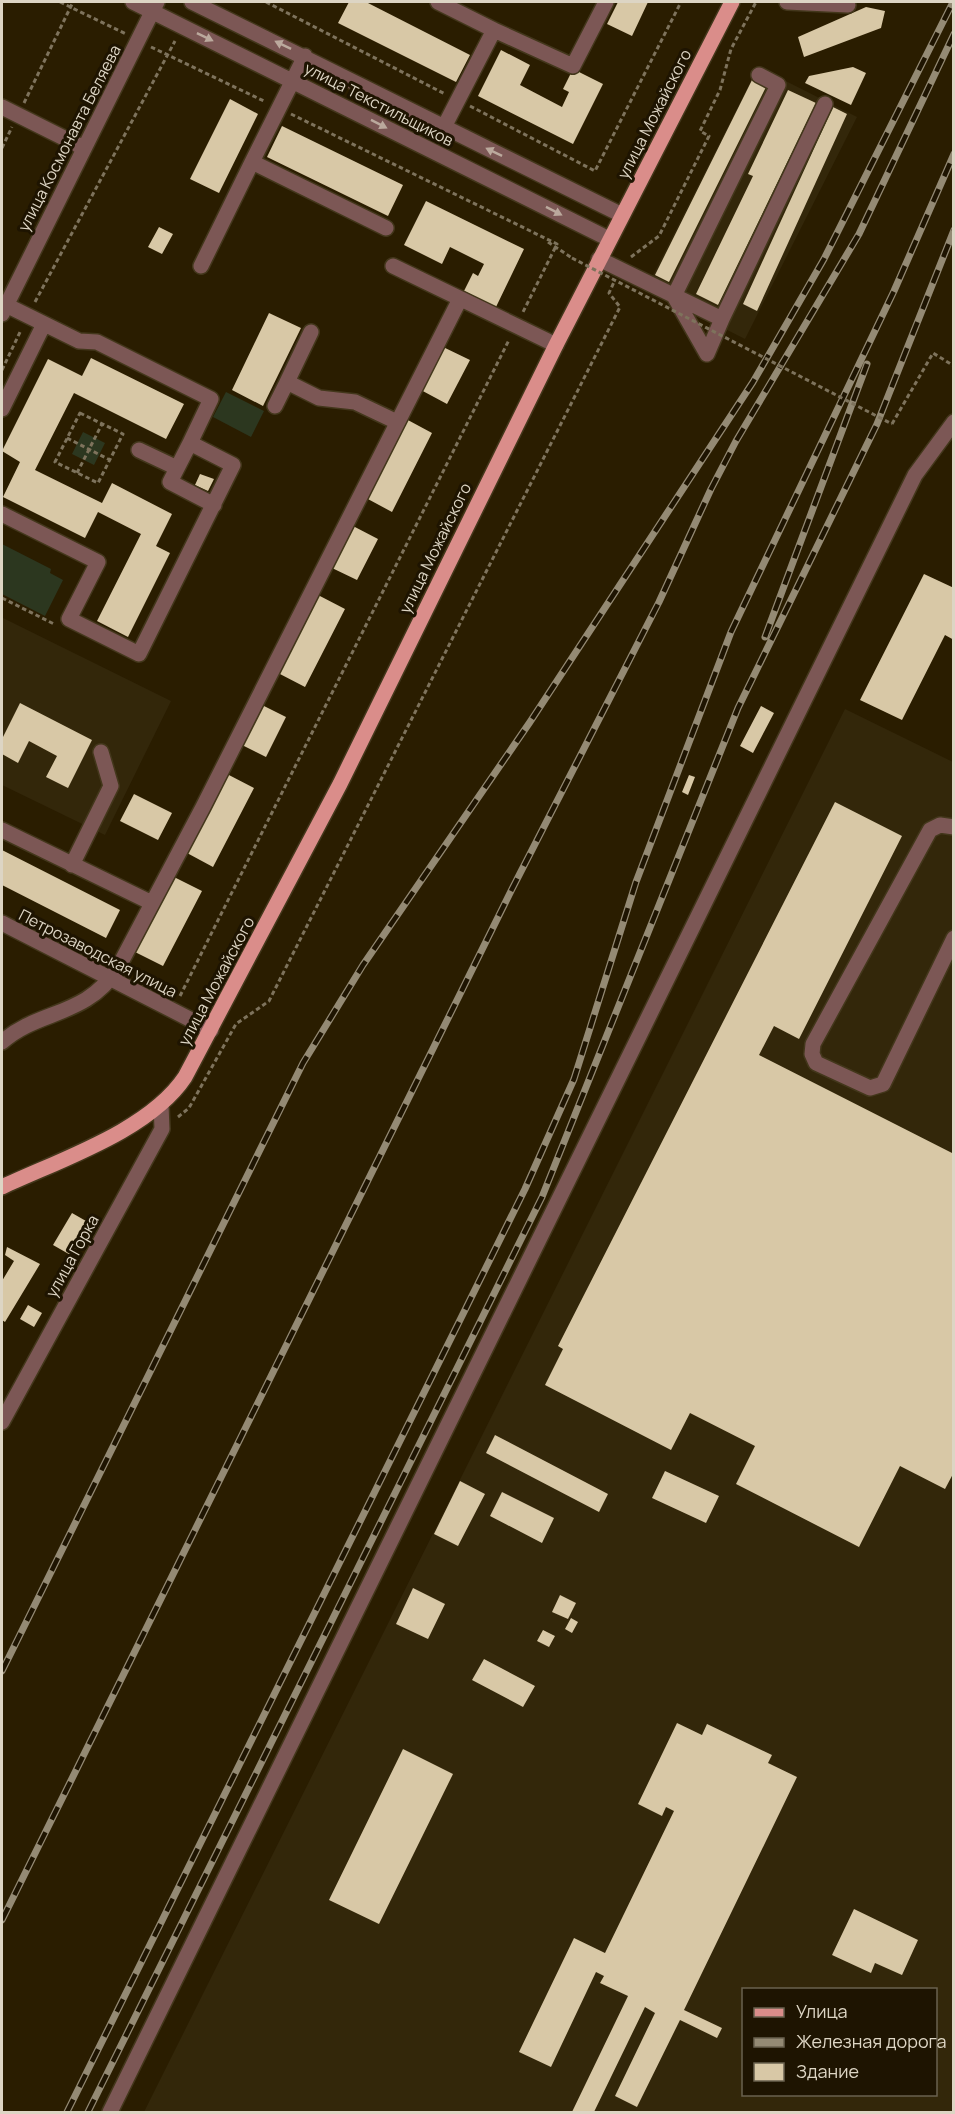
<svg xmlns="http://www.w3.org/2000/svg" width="955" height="2114" font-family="Manrope,sans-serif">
  <rect width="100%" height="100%" fill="#2a1d00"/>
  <path fill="#33270a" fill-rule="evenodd" d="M758,67L857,117L745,339L646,289Z
    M3,618L171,701L105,835L2,785Z
    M845,709L953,762V2112H144ZM744,1990H936V2094H744Z"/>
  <path fill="#2c371f" d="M226,392L264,411L251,437L213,417Z
    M83,432L105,443L94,465L72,454Z
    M2,544L51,569L50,573L63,580L45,616L2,594Z"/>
  <path fill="#d8c8a6" d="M349,2H366L470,55L456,82L338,23Z
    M618,2H648L632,36L607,24Z
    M866,7L885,11L881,28L804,57L798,37Z
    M501,50L530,65L520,85L562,107L569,92L563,89L573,69L603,84L573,144L478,96Z
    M853,67L866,73L851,105L805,83L809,76Z
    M752,80L766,87L669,282L655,275Z
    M788,90L816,103L718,305L696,294L753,176L748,174Z
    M230,99L258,114L219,193L190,179Z
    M833,107L847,114L757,311L743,304Z
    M282,126L403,185L388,216L267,157Z
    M426,201L524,249L496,307L464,291L473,273L478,276L484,264L450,247L442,264L404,245Z
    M159,227L173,234L162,254L148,247Z
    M269,313L301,328L263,406L232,390Z
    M441,346L470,360L447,404L419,389Z
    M91,358L184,404L166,439L74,393L35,470L102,503L112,483L172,514L156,546L170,553L128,637L97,621L141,534L98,512L85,538L3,497L20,462L2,451L48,359L82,376Z
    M406,419L432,433L392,512L366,498Z
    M200,474L214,479L208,491L195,485Z
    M353,526L378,539L357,580L332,568Z
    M924,574L954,588V640L945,635L902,720L860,700Z
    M318,595L345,609L305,687L278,673Z
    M20,703L92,740L68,788L46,777L57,756L29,741L18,763L2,754V739Z
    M262,705L286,717L266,757L242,745Z
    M761,706L774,713L753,753L740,746Z
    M227,774L254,788L213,867L187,853Z
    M689,775L695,777L688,795L682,792Z
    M134,794L172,813L158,840L120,821Z
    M835,802L902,836L799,1039L774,1026L759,1055L954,1154V1472L945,1489L900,1466L859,1547L736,1484L755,1446L690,1413L671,1450L545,1385L563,1349L558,1346Z
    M2,850L120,910L106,938L2,885Z
    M174,877L202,891L163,966L135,952Z
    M72,1213L93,1225L74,1257L53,1245Z
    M7,1247L40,1264L5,1322L2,1320V1281L14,1261L5,1255Z
    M28,1305L42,1313L34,1327L20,1319Z
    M495,1435L608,1494L599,1512L486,1453Z
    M665,1471L719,1496L706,1523L652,1498Z
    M460,1481L485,1494L458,1546L434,1534Z
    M502,1492L554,1518L542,1543L490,1516Z
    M413,1588L445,1604L428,1639L396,1624Z
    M560,1595L576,1603L568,1619L552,1612Z
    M571,1618L578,1622L572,1633L565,1629Z
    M543,1630L555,1636L549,1647L537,1641Z
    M484,1659L535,1686L523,1707L472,1680Z
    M677,1723L702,1735L707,1724L772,1755L768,1763L797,1777L684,2010L722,2028L717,2038L680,2020L637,2107L615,2096L655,2013L645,2007L594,2112H572L628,1996L600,1983L604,1976L596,1972L551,2067L519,2052L574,1938L605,1953L674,1811L666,1807L662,1816L638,1804Z
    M403,1749L453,1774L379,1924L329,1900Z
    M854,1909L918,1940L902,1975L875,1963L871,1973L832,1955Z"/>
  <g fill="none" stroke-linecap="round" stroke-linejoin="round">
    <g stroke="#43371b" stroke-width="18">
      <path id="minor" d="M133,2L609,239
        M192,2L622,215
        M438,2L494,30
        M787,2L848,5
        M305,56L252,162L386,228
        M2,107L84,148
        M444,127L494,30L573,66L606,2
        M599,259L722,319L825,104
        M201,266L252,162
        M393,266L556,345
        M2,314L157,2
        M722,319L707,354L674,296L778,85L759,75
        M287,382L311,332
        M275,406L287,382L319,398L355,402L397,422
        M2,409L44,324
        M190,443L170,482L214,505
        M139,450L177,468
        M2,514L98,562L69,619L139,654L233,465L190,443L211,399L97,342L79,341L6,305
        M954,827L940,825L930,830L813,1044L812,1054L816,1063L870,1088L883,1084L954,938
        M2,830L152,903
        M72,865L111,786L101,752
        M2,923L211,1030
        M2,1042C39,1009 85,1018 118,968L203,807L460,299
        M2,1422L162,1129L161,1105
        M110,2112L915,475L954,422"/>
    </g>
    <g stroke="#43371b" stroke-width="18">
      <path id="major" d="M2,1187C59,1160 149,1131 185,1077L340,784L556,345L732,2"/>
    </g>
    <path stroke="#7e735c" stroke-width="3" stroke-dasharray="4.5 3" stroke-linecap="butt" d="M60,2L126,34
      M266,2L445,94
      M151,47L266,102
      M24,103L73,2
      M470,106L595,171L681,2
      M291,114L557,244L523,312
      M2,148L12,127
      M548,242L572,258
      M631,257L659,236L709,136L700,131L720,90L731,49L756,2
      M35,302L175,41
      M2,370L21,330
      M80,413L123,434L98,483L55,462Z
      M892,424L933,353L954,366
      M67,438L110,460
      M77,473L102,424
      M2,598L54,624
      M180,996L509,340
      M178,1117L189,1108L236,1024L269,1001L620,307L609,293L614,282"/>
    <use href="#minor" stroke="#7c5755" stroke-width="15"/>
    <use href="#major" stroke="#da8d8a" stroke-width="15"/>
    <g stroke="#948a74" stroke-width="7">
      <path id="rail" d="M765,637L867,364
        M2,1671L303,1063L363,965L530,722L753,382L824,259L953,2
        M2,1920L512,889L659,602L711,489L736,441L859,234L954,34
        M67,2112L525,1189L574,1079L636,882L731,632L894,291L954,154
        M88,2112L542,1197L738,708L877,424L954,230"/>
    </g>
    <use href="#rail" stroke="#1e1401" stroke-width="4.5" stroke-dasharray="14" stroke-linecap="butt"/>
    <path stroke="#7e735c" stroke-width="3" stroke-dasharray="4.5 3" stroke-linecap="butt" d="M572,258L892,424"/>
  </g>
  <defs><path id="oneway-solid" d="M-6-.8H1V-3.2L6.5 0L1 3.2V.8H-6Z" transform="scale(1.5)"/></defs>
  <g fill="#bba99d">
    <use href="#oneway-solid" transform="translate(205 37) rotate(26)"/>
    <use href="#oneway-solid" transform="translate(283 45) rotate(-154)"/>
    <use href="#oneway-solid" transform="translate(379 124) rotate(27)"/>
    <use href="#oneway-solid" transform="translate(494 152) rotate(-154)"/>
    <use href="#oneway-solid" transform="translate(554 211) rotate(27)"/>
  </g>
  <g text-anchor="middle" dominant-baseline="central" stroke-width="6" stroke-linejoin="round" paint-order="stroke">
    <g font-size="16" fill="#ddd5c4" stroke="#1e1401">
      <text transform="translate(379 104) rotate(27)">улица Текстильщиков</text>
      <text transform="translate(654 114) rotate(-63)">улица Можайского</text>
      <text transform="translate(69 138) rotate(-63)">улица Космонавта Беляева</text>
      <text transform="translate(435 548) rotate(-64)">улица Можайского</text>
      <text transform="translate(98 953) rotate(27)">Петрозаводская улица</text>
      <text transform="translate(216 981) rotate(-62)">улица Можайского</text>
      <text transform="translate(72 1256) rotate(-61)">улица Горка</text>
    </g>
  </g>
  <rect width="955" height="2114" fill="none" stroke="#ddd5c4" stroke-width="6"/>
  <rect x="742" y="1988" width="195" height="108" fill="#1e1401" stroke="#6a614f" stroke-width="1.5"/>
  <rect x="754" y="2008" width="30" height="9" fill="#da8d8a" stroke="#6a614f" stroke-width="1.5"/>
  <text x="796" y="2018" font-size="18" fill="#ddd5c4">Улица</text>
  <rect x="754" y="2038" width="30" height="9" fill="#948a74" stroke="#6a614f" stroke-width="1.5"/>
  <text x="796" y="2048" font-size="18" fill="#ddd5c4">Железная дорога</text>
  <rect x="754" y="2063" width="30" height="18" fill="#d8c8a6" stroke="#6a614f" stroke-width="1.5"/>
  <text x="796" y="2078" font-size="18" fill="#ddd5c4">Здание</text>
</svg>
